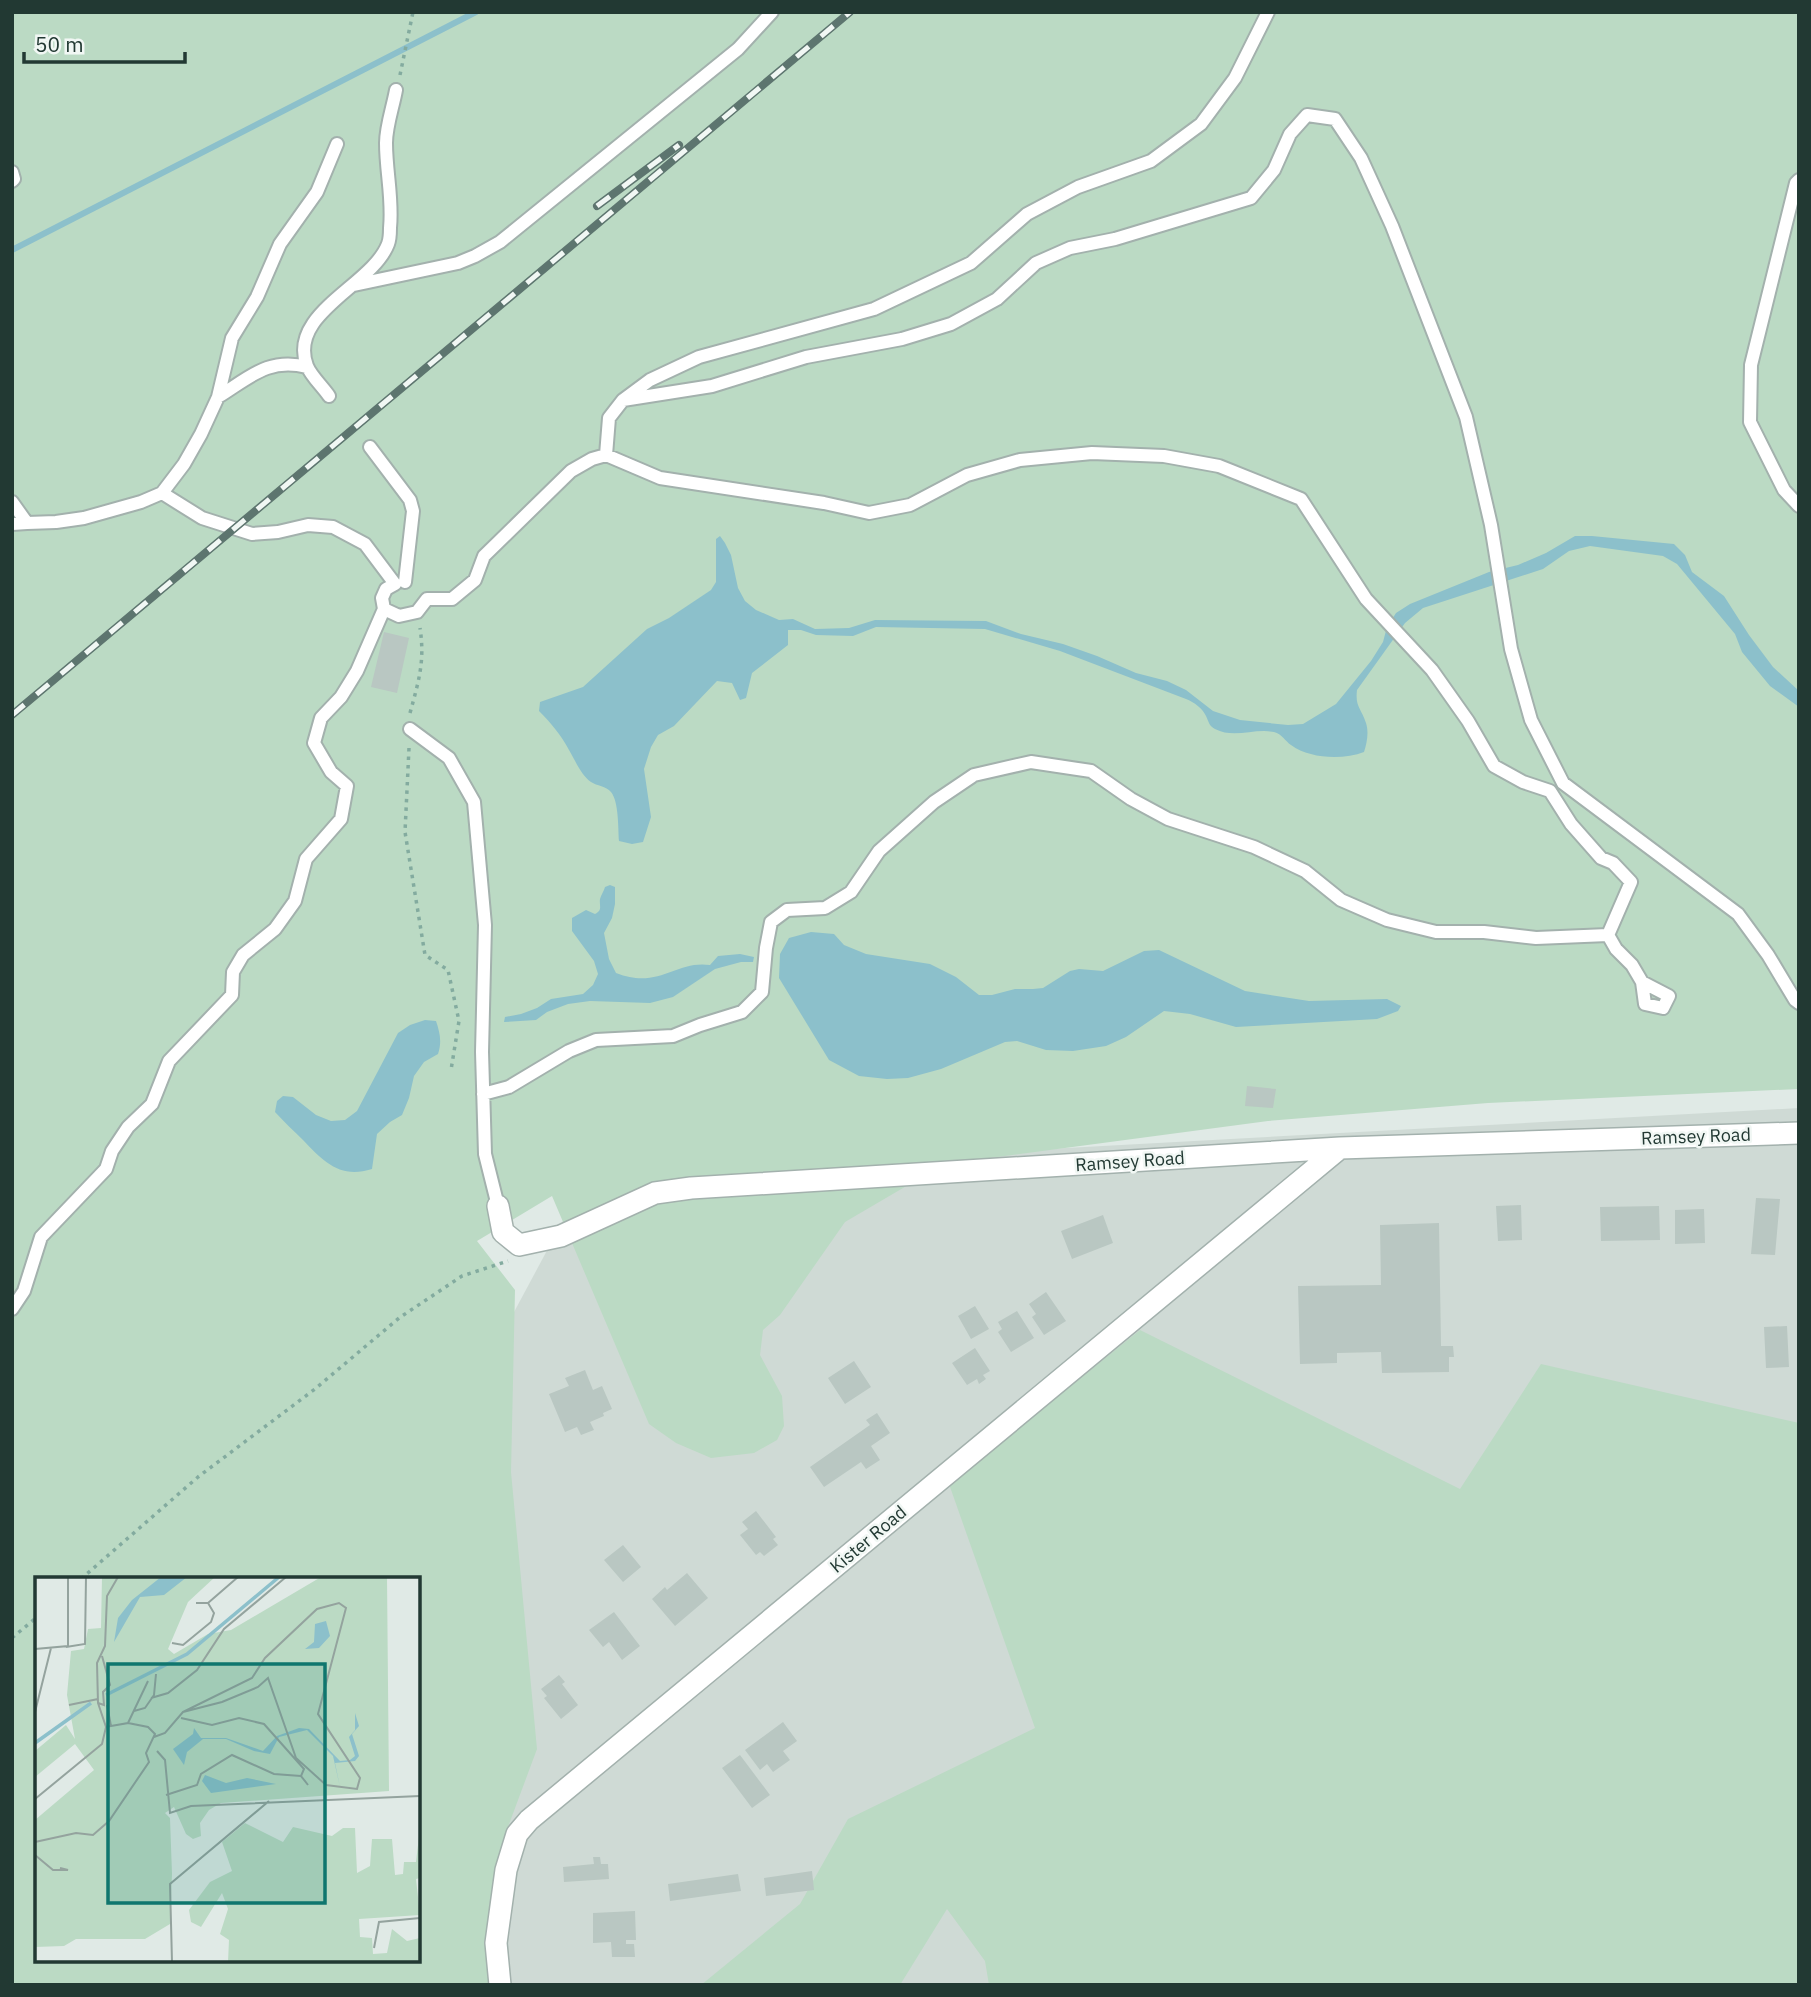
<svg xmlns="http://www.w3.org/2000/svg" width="1811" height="1997" font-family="'IBM Plex Sans',sans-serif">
  <rect width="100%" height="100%" fill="#e0eae6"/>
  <path fill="#cfdad5" d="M1799,1108V1985H462L476,1383L588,1174Z"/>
  <path fill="#bbdac4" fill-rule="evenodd" d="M12,12H1799V1089L1488,1103L1268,1121L944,1164L845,1222L780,1315L763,1330L760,1355L782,1396L784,1426L777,1440L754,1453L711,1458L676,1443L649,1424L552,1196L477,1241L515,1290L511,1472L537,1749L505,1835L509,1985H12ZM37,1579H418V1960H37Z
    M1140,1330L1460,1489L1541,1364L1799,1423V1985H989L985,1961L947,1909L900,1985H701L800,1904L848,1819L1035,1728L949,1484Z"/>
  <path fill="#8cc0cb" d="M720,536L725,543L731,555L738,588L745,601L756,610L779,620L793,619L815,629L849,628L875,620L986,621L1021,634L1063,644L1097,656L1136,673L1167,681L1186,690L1213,711L1240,720L1288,725L1303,724L1336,704L1371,661L1383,642L1387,627L1396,613L1410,604L1489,572L1518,565L1546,553L1575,536H1592L1674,544L1685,555L1692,572L1724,596L1749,635L1773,667L1799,691V707L1770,686L1742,652L1735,634L1677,564L1663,556L1590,546L1569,551L1543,569L1423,608L1405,623L1357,690C1355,707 1361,708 1366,723C1369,732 1367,743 1364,752C1343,760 1310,759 1291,745C1285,741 1282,734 1274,732C1254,728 1234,739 1215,729C1209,726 1209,722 1206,716C1203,709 1194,702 1186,699L1060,651L985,629L876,627L853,636L816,635L801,630H788V645L752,673L746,698L740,700L732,683L717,681L674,726L658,735L651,747L644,769L651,817L643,842L632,844L619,841C618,828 619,802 611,792C606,786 597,786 591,782C581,775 575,760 569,750C561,735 551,723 539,711L540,702L583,687L647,629L669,618L711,590L716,582V539Z
    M610,885L615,887V904L612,918L604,933L609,959L616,973C659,990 675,960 710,965L718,956L740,954L754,957L753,962H741L715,969L673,997L650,1003L590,1001L568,1004L547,1012L536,1020L504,1022L505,1017L521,1014L537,1008L551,999L583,994L593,985L598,974L594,961L572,931V918L586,910L595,914C603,910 599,906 600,899C601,895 604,891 605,887Z
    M811,932L834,934L844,945L866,954L930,964L956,977L979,995H992L1015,989H1033L1043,988L1070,971L1079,969L1103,971L1144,951L1159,950L1245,991L1309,1001L1387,999L1401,1006L1398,1011L1377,1019L1236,1027L1190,1014L1164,1011L1126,1037L1106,1046L1073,1051L1046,1050L1017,1041L1005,1042L941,1069L908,1078L887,1079L859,1076L829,1060L779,978L780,954L789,938Z
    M425,1020L436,1021C440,1033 442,1042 438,1054L424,1062L414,1076L409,1098L402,1115L390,1122L377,1134L372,1169C340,1179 324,1162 303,1140C294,1131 284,1122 275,1112L277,1101L283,1096L293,1097L316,1115L331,1121L345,1120L357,1111L398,1033L410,1025Z"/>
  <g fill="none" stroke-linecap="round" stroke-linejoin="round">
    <path stroke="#8cc0cb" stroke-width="6" d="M12,250L476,12"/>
  </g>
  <path fill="#b9c7c2" d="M384,632L409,638L397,693L371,687Z
    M1247,1086L1276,1089L1273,1108L1245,1106Z
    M1756,1198L1780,1199L1775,1255L1751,1254Z
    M1521,1205L1522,1240L1498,1241L1496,1206Z
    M1659,1206L1660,1240L1601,1241L1600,1207Z
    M1704,1209L1705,1243L1675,1244V1210Z
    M1103,1215L1113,1243L1072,1259L1061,1231Z
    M1439,1223L1441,1346H1453L1454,1357H1449V1372L1382,1373L1381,1352L1337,1353V1363L1300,1364L1298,1286L1381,1285L1380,1225Z
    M1046,1292L1066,1321L1044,1335L1032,1317L1036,1314L1029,1304Z
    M975,1306L989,1329L971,1339L958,1316Z
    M1017,1311L1034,1338L1011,1352L998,1332L1002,1329L998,1322Z
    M1787,1326L1789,1367L1766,1368L1764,1327Z
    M975,1348L990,1371L983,1375L986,1379L979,1384L977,1379L967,1385L952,1363Z
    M854,1361L871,1387L845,1404L828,1378Z
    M585,1370L593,1390L602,1386L612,1409L603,1413L604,1416L590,1422L594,1430L581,1435L577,1427L565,1432L549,1394L569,1386L565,1378Z
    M877,1413L890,1433L871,1446L880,1460L866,1469L861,1462L824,1487L810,1467L870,1425L866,1420Z
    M756,1511L776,1537L773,1539L778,1545L764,1556L760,1552L756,1555L740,1535L748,1529L742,1522Z
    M623,1545L641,1567L623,1582L604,1560Z
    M687,1573L708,1598L675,1626L652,1599L665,1587L667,1590Z
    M614,1612L640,1646L622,1660L609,1642L603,1647L589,1630Z
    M559,1675L565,1682L562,1684L578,1705L561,1719L544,1698L547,1696L541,1689Z
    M783,1722L797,1741L783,1751L790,1760L773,1772L767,1764L760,1770L745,1750Z
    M740,1755L770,1795L752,1808L722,1768Z
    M593,1857H600L601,1864H608L609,1879L564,1882L563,1867L594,1864Z
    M812,1871L814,1890L766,1896L764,1878Z
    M738,1874L741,1891L670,1901L668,1884Z
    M635,1911L636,1940H626V1944H634L635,1957H612L611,1942L593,1943V1913Z"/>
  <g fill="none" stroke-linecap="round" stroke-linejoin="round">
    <g stroke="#a3b1ad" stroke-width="16">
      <path id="lane" d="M12,172L14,179L12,181
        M1799,180L1796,183L1751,365L1750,422L1784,490L1799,506
        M354,285L458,263L475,256L500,242L738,49L772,12
        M329,396C323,387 311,376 307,366C287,313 372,286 388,244C390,239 390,233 390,228C393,199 386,172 386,143C386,126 393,107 396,90
        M218,397C249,378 268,357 307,367
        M623,400L712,386L806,357L902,339L951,324L997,299L1036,263L1070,248L1115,239L1251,198L1274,170L1290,134L1307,115L1335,119L1361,158L1392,226L1466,417L1491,525L1511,649L1531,720L1563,783L1738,914L1768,955L1795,1000L1799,1003
        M370,447L410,500L413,511L405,582
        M606,455L660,478L824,503L869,513L910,505L967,475L1020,460L1092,453L1164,456L1219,466L1301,499L1366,599L1432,670L1468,721L1494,766L1523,782L1550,791L1571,824L1601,858L1613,863L1631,882L1608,935L1616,949L1632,965L1642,982L1669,996L1663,1008L1645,1004L1642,982
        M12,502L27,523L12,524
        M27,523L56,522L84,518L141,502L162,493L184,464L201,434L218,397L232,338L257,297L280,244L317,192L337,144
        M384,609L399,616L417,612L427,599H452L475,580L484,556L571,471L592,459L606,455L609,418L623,400L650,380L699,357L874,309L971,263L1027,214L1078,187L1151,161L1201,124L1235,78L1268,12
        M410,729L449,758L474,802L485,925L482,1052L485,1154L498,1206
        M483,1094L509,1087L569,1051L596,1040L673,1036L700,1025L742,1012L762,992L766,948L771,922L787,910L825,908L851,892L879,851L934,802L974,775L1031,762L1091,771L1131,799L1168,819L1254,847L1305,871L1341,900L1387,920L1436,932H1484L1536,938L1608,935
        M12,1309L24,1291L41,1237L106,1169L112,1151L128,1127L152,1104L169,1061L232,995L233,972L243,955L275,929L295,901L306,859L341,819L347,786L331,772L314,743L321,718L341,697L357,671L384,609L382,598L386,589L395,584L365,544L333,527L308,525L278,532L252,534L202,518L162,493"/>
    </g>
    <g stroke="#a3b1ad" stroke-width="24">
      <path id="street" d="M498,1206L503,1232L519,1245L561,1236L655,1193L691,1188L1340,1148L1799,1133
        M500,1985L496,1943L506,1870L517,1834L529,1820L1340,1148"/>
    </g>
    <path stroke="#83ab9f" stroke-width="3.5" stroke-dasharray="3.5 5" stroke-linecap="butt" d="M400,75L413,12
      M410,713C419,680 425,661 420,628
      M409,748L405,832L425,955L448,970L459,1021L451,1070
      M81,1579L198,1477L315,1389L399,1318L462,1276L508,1261
      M12,1638L37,1617"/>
    <use href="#lane" stroke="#fff" stroke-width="12"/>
    <use href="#street" stroke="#fff" stroke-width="21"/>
    <g stroke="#5d756f" stroke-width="8">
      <path id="rail" d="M597,206L679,145
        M12,715L850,12"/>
    </g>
    <use href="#rail" stroke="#f1f7f4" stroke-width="5" stroke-dasharray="16" stroke-linecap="butt"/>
  </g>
  <g text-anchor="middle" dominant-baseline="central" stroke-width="5" stroke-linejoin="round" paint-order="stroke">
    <g font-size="18" fill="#223933" stroke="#f1f7f4">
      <text transform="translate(1696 1136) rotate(-2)">Ramsey Road</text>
      <text transform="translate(1130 1161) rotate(-4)">Ramsey Road</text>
      <text transform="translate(868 1539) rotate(-40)">Kister Road</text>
    </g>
  </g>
  <g transform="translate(35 1577)">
    <rect width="385" height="385" fill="#e0eae6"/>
    <path d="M67,0H180L153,25L133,72L139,77L173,57L196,53L286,0H352L354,214L186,226L174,233L165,246L166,259L158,262L151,257L139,230L130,236L135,241L137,297L135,347L110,362H41L29,369L0,370V243L59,193L40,167L0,200V174L31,148L40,162L32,118L36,74L49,72L53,52L66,51ZM210,246L248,265L258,250L297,259L308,251H320L322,296L335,289L337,262H357L360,298L368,297L369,285H381L385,251V301L381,302L385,338L324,342L325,360L337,361L338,377L352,376L357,352L372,364L385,361V385H193L194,363L185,357L193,332L187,316L166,350L156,345L154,333L175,305L197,294L187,265Z" fill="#bbdac4"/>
    <path d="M126,0H152L129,18L105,20L79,65L83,41L97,23ZM291,44L295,59L284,71L270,72L279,65L280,47ZM320,136L324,149L317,157L324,179L320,184L300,186L305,210L298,179L272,153L244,160L235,177L219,174L191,162H168L152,175L149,188L138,172L158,157L159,151L166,161H191L228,174L242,159L264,151L274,152L305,184L315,183L320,179L314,160L320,153ZM170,198L191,206L212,201L241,207L176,216L167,204Z" fill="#8cc0cb"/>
    <path fill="none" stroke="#8cc0cb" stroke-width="3.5" d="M71,118L152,77L244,0M0,166L56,126"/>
    <path fill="none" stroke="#94a39e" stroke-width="2" d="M173,26L203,0M137,66L148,68L176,45L179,36L173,26H161M31,70L50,67L51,0M0,72L33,69V0M67,79L75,108L68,115L69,128L63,126L62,86L70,69L72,19L83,0M116,121L133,116L162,93L189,52L251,0M63,126L71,150M34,128L63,122M99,134L110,131L119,118L121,97M0,135L16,71M146,141L177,148L204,141L229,147L269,192L266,199L273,208L270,204M76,149L93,146L113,104M119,160L130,156L148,135L187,125L223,110L233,101L261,181L291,208L322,212L325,201L283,137L311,31L304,26L282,32L230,81L217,101L148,135M122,174L130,183L135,236L156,229L385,219M131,218L162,208L166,197L197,178L239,197L266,199M0,222L67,167L71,150L76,149L72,128M0,265L41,256L58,258L74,244L114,185L111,176L120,157L113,150L93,146M0,278L18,293H33L25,291M339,371L344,345L385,341M137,385L135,307L234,224"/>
    <path fill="#0f766e" fill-opacity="0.15" stroke="#0f766e" stroke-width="3.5" d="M73,87H290V326H73Z"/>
    <rect width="385" height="385" fill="none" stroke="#223933" stroke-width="3.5"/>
  </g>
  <rect width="1811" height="1997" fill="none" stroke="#223933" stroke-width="28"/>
  <path d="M24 52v10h161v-10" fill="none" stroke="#223933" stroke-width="3.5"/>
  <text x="35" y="52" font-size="21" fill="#223933" stroke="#f1f7f4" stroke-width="5" paint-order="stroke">50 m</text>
</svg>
